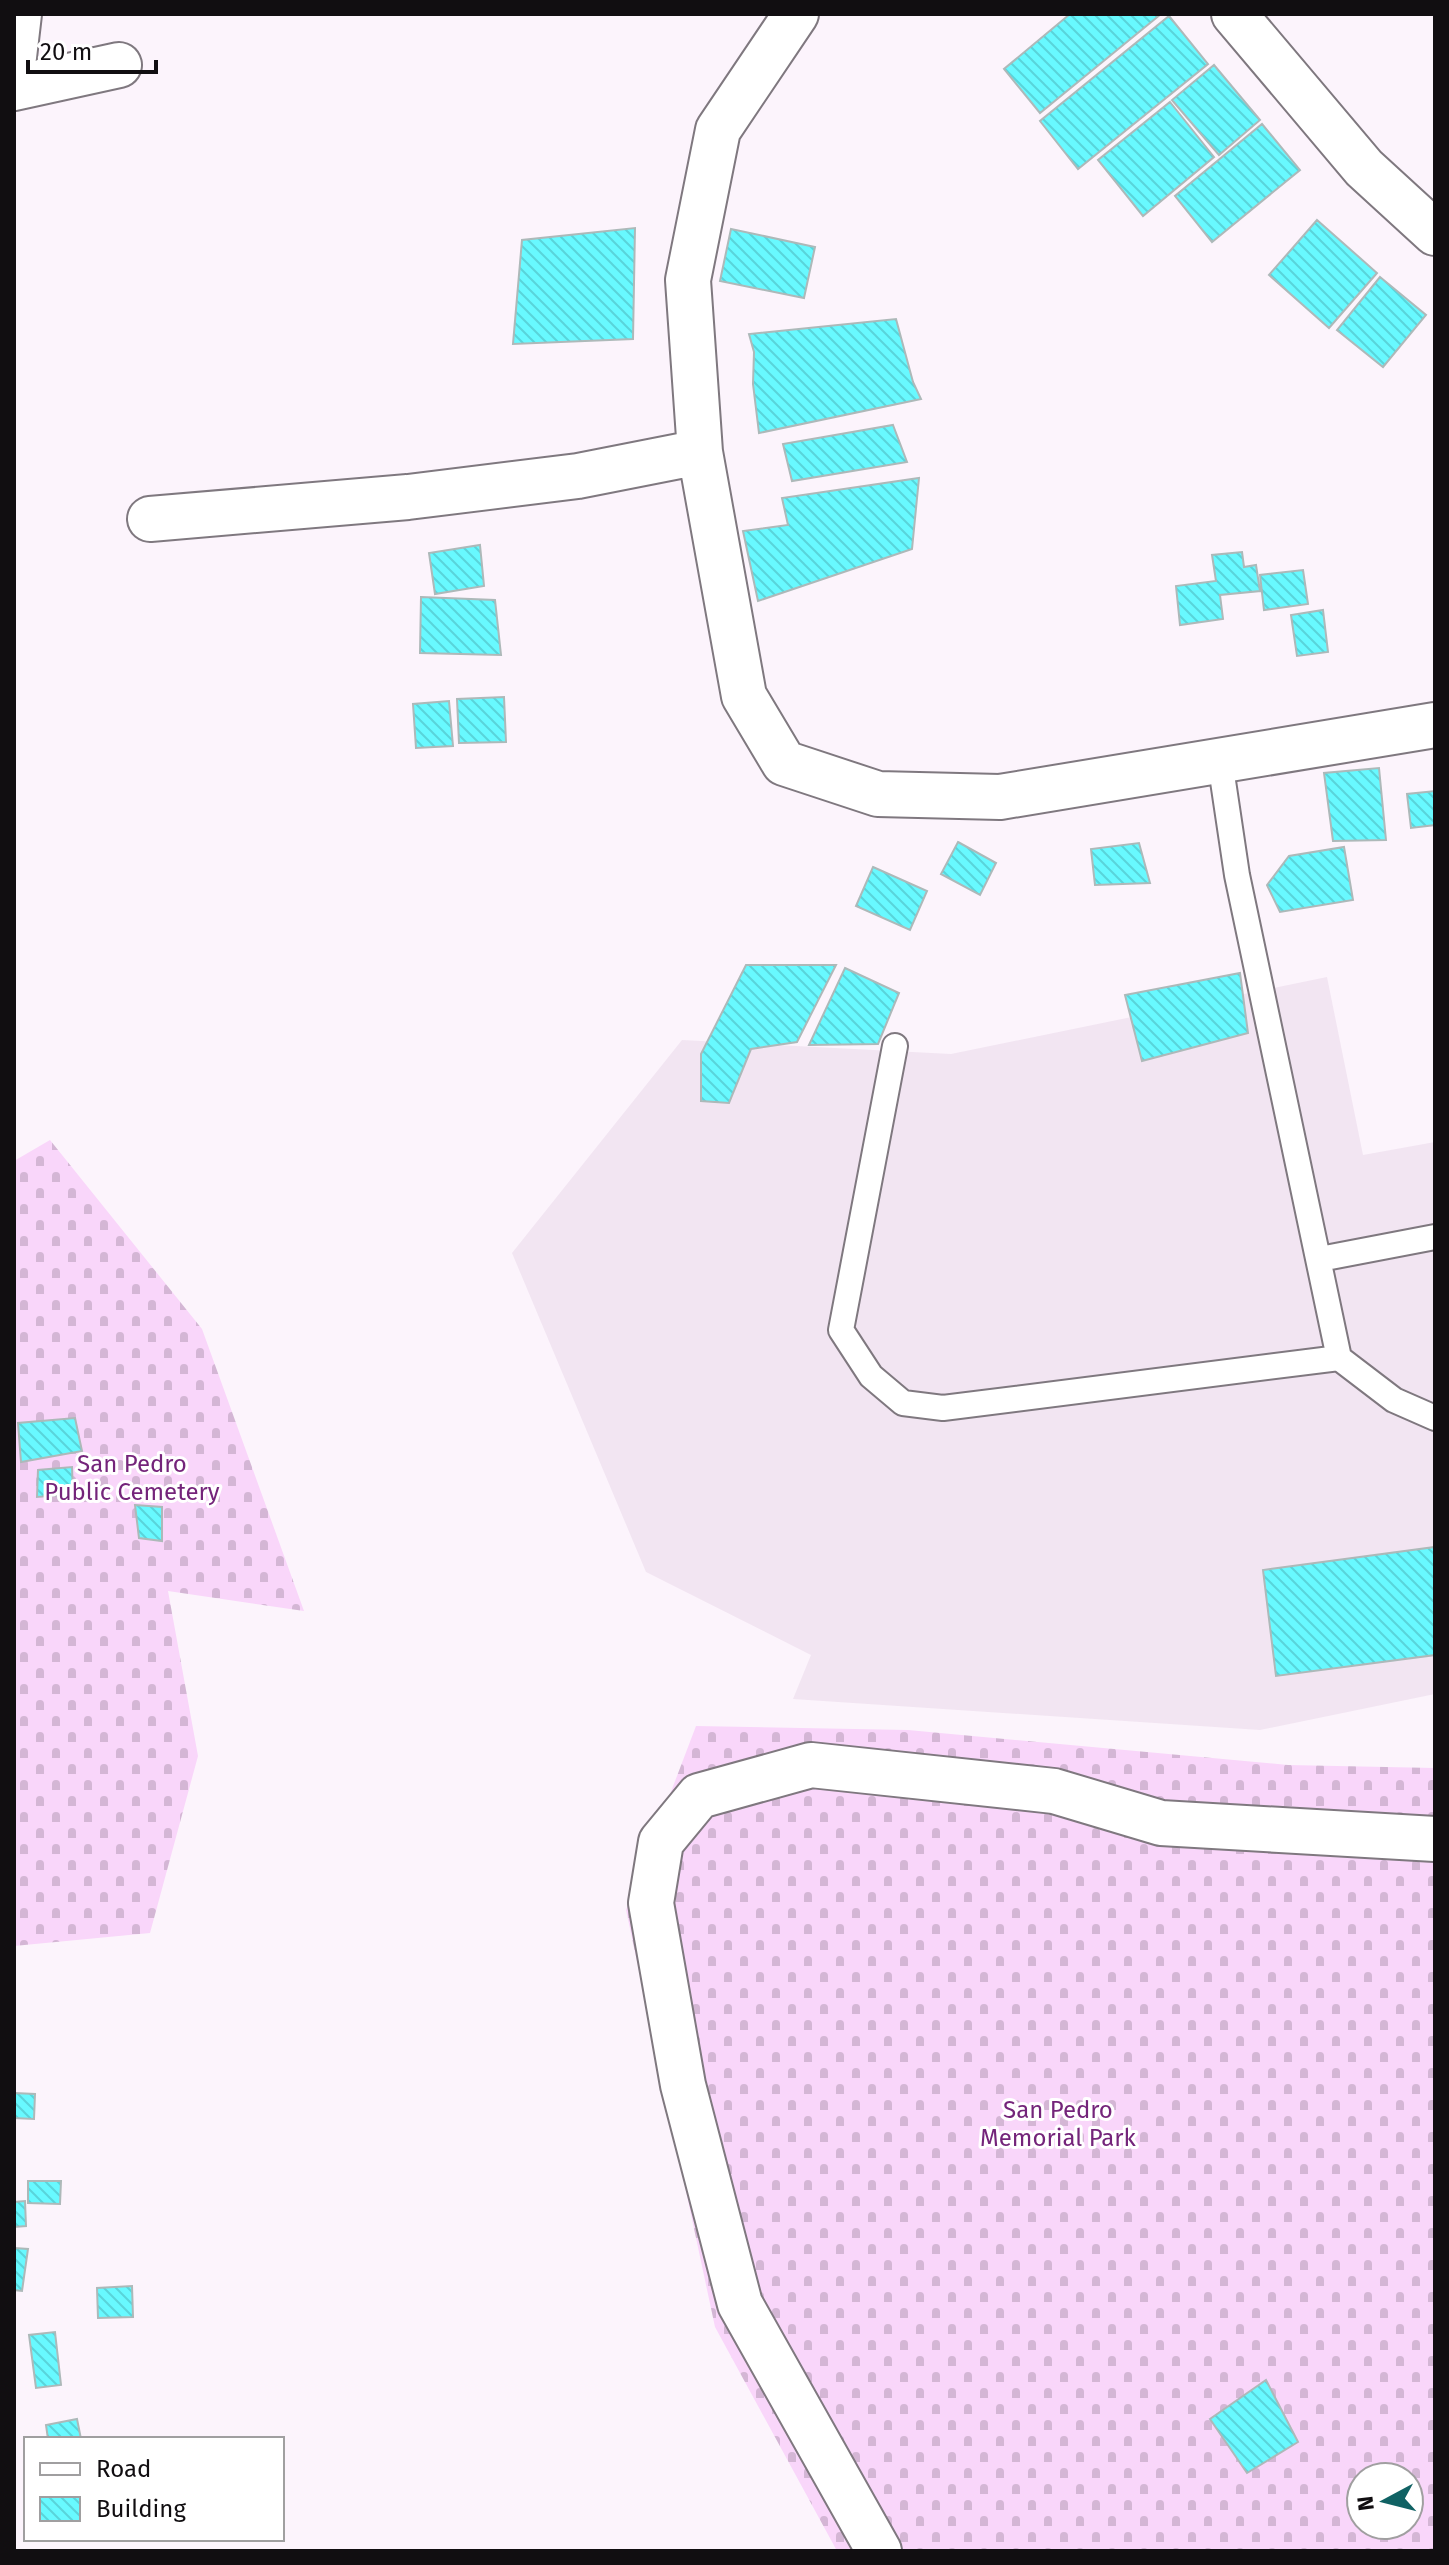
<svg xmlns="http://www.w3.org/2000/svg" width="1449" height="2565" font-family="'Fira Sans',sans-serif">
  <defs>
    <pattern id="cemetery-stones" width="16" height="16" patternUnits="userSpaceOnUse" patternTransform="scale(2)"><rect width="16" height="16" fill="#f9d6fa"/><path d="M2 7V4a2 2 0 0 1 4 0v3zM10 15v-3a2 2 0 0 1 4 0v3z" fill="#d4b6d5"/></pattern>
    <pattern id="building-back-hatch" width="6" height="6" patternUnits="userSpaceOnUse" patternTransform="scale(2)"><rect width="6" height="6" fill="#68f9ff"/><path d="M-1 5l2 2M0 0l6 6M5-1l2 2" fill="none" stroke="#59d4da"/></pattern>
  </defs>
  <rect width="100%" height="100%" fill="#fcf4fc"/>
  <path fill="#f2e5f2" d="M1327,977L1363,1155L1435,1142V1694L1260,1730L793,1699L811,1655L646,1572L512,1253L682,1040L951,1054Z"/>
  <path fill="url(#cemetery-stones)" fill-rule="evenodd" d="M50,1140L202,1329L304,1611L168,1591L198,1756L150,1933L14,1946V1161Z
    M696,1726L908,1730L1288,1765L1435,1768V2551H837L715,2327L626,1910ZM1361,2477H1409V2525H1361Z"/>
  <path fill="url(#building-back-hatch)" stroke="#adb9b9" stroke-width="2" d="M1070,14H1161L1040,113L1004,69Z
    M1169,16L1208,64L1078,169L1040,121Z
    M1214,65L1260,120L1219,155L1172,100Z
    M1170,102L1214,157L1143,216L1098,160Z
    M1262,124L1300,170L1212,242L1175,196Z
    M1317,220L1377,273L1329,328L1269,275Z
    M635,228L633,339L513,344L522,240Z
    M731,229L815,247L804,298L720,281Z
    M1380,277L1426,315L1383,367L1337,330Z
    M896,319L913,382L921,399L759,433L753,384L754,352L749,334Z
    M893,425L907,462L792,481L783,444Z
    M919,478L912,549L758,601L743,531L788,525L782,498Z
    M480,545L484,586L435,594L429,553Z
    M1242,552L1244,567L1256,565L1260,591L1220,595L1223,619L1180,625L1176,586L1216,581L1212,555Z
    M1303,570L1308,604L1264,610L1260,575Z
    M421,597L495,600L501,655L420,653Z
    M1323,610L1328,652L1297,656L1291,615Z
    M504,697L506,742L459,743L457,699Z
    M449,701L453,746L416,748L413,704Z
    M1379,768L1386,840L1333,841L1324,773Z
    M1435,791V825L1411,828L1407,794Z
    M958,842L996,863L980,895L941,874Z
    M1139,843L1150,883L1095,885L1091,849Z
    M1344,847L1353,900L1280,912L1267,885L1289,856Z
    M873,867L927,891L910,930L856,906Z
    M746,965H836L797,1042L751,1049L729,1103L701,1101V1054Z
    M845,968L899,993L878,1044L809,1045Z
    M1240,973L1248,1033L1142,1061L1125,995Z
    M75,1418L82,1451L21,1462L18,1423Z
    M72,1467L73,1494L37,1497L38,1470Z
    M135,1505L162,1507V1541L139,1538Z
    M1435,1547V1655L1276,1676L1263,1570Z
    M14,2093L35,2094L34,2119L14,2118Z
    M28,2181H61L60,2204L28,2203Z
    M25,2201L26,2226L14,2227V2202Z
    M14,2248L28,2249L22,2291L14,2290Z
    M132,2286L133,2317L98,2318L97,2288Z
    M55,2332L61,2385L36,2388L29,2335Z
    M1266,2380L1298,2442L1247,2473L1210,2419Z
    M77,2419L81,2439H48L46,2425Z"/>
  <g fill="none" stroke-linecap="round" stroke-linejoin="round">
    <g stroke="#7f787f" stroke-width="28">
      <path id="lane" d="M1220,761L1237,875L1339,1358L1394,1400L1435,1418
        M895,1046L841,1330L871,1376L903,1403L943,1408L1339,1358
        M1320,1259L1435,1237"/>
    </g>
    <g stroke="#7f787f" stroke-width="48">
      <path id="street" d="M796,14L718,130L688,280L700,452L744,696L784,763L878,794L1000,797L1435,725
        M14,57L19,14
        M14,88L119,65
        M150,519L408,497L578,476L700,452
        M879,2551L740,2304L683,2085L651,1903L661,1842L699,1796L811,1765L1054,1791L1161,1823L1435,1839"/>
    </g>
    <g stroke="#7f787f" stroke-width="48">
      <path id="secondary" d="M1234,14L1364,168L1435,233"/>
    </g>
    <use href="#lane" stroke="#fff" stroke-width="24"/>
    <use href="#street" stroke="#fff" stroke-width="44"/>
    <use href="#secondary" stroke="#fff" stroke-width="44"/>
  </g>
  <g text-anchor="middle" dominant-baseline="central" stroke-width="6" stroke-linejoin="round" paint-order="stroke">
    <g font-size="24" fill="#74247a" stroke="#fff">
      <text x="132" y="1464">San Pedro<tspan x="132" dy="28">Public Cemetery</tspan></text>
      <text x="1058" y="2110">San Pedro<tspan x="1058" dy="28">Memorial Park</tspan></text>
    </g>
  </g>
  <rect width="1449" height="2565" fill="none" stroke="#110e11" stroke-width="32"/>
  <rect x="24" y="2437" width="260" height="104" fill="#ffffff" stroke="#a09fa0" stroke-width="2"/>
  <rect x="40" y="2463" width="40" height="12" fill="#ffffff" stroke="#a09fa0" stroke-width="2"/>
  <text x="96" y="2477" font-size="24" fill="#110e11">Road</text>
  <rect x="40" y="2497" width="40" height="24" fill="url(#building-back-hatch)" stroke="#a09fa0" stroke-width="2"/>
  <text x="96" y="2517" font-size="24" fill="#110e11">Building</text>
  <g transform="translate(1385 2501) rotate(263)"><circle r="38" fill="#ffffff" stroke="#a09fa0" stroke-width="2"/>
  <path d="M0-6L14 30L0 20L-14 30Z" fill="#106264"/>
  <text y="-12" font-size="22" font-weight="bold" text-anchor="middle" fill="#110e11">N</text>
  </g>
  <path d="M28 60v12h128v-12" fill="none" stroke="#110e11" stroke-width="4"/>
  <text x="40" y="60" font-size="24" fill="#110e11" stroke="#ffffff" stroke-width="6" paint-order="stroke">20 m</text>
</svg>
